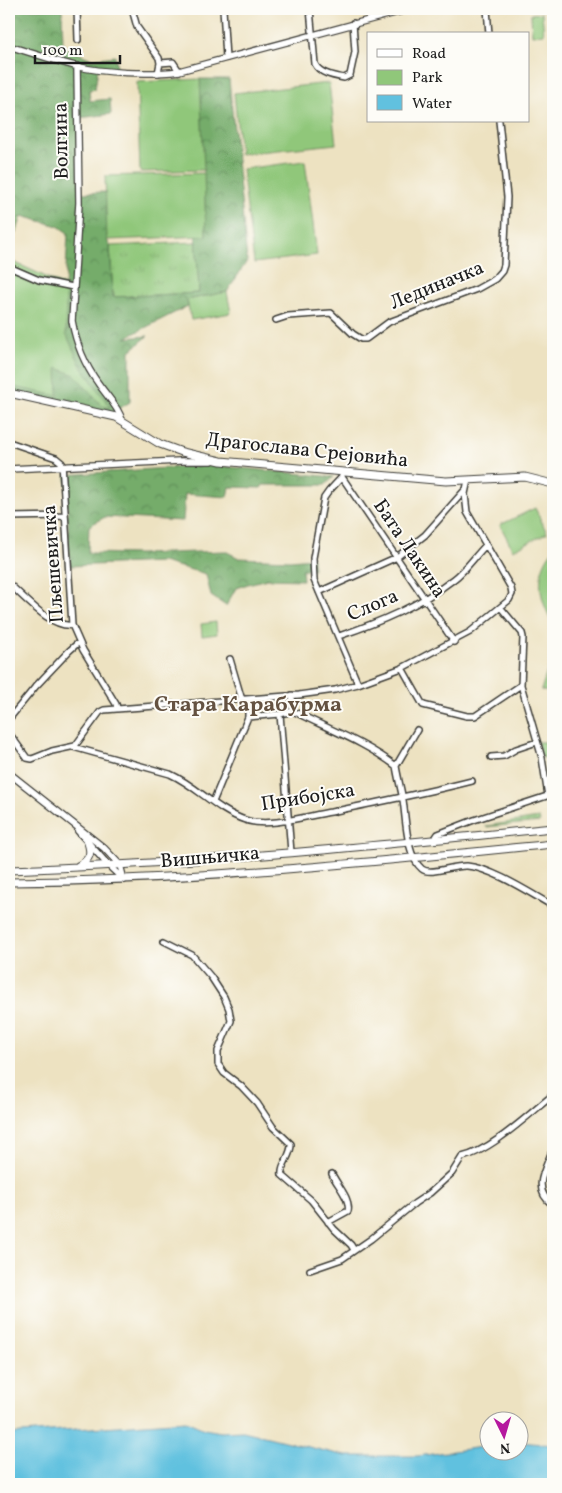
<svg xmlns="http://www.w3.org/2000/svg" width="562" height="1493" font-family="Vollkorn,serif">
  <defs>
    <pattern id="grass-tufts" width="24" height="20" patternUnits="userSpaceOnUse" patternTransform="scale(1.25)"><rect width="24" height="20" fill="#90c77a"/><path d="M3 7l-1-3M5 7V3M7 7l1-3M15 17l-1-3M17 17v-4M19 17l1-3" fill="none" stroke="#7caa69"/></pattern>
    <pattern id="forest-crowns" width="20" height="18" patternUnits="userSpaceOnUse" patternTransform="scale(1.25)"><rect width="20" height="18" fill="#74ac6a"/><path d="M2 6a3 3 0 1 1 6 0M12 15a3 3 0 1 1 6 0" fill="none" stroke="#5e8b56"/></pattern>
  </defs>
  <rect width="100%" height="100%" fill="#fdfcf7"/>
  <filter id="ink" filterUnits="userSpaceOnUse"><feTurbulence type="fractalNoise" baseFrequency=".02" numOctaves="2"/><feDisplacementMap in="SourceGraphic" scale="10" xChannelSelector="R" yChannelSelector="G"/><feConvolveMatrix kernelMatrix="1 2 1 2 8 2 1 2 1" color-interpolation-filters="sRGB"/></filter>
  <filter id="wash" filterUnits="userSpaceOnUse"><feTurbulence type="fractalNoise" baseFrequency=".0096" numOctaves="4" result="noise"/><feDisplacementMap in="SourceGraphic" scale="20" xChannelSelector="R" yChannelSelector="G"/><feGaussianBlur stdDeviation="1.12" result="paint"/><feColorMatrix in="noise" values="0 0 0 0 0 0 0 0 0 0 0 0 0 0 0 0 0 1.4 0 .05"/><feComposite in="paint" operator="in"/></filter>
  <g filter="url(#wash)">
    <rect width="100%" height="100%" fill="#ede2c1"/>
    <path fill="url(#grass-tufts)" stroke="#56724b" d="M197,242L199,293L113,297L110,246Z
      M537,742H549L553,750V757L542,758Z
      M539,818L540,822L486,827V826Z"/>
    <path fill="url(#forest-crowns)" stroke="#486443" d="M9,9H62L63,47L92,59L115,56L118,71L98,69L95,89L89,90L90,101L110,99L111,114L79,118L80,193L106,192L107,240L110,246L113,297L199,293L196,236H206L200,79H229L247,261L227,292L187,300L188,306L125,338L148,336L130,351V402L110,414L9,391V260L65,286L68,233L58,226L22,216L16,234L9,231V63L11,47L9,46Z
      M209,465L334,477L325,485H263L261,488L230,487L228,497L185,494L183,521L105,517L89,526L88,553L139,554L225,551L239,558L290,560L313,558V569L302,570L303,580L267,579L248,584L236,588L226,606L211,596L206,574L162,562L70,566L66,475Z"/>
    <path fill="#90c77a" stroke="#56724b" d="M542,13L544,34L532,35L531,14Z
      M200,79L204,170L140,172L137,82Z
      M329,83L336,144L240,154L234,93Z
      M305,161L317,255L254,263L242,169Z
      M204,173L206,236L107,240L105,176Z
      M9,260L42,275L66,292V334L81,366L110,407L102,406L75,375L57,368L58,396L9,386Z
      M227,292L231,313L191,320L187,300Z
      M535,508L547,533L513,550L500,525Z
      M553,550V623C539,600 534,572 553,550Z
      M216,622L217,634L202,636L201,624Z
      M553,653V694L541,690Z"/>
    <path fill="#61c1df" stroke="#3e6e7e" d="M186,1421L204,1429L221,1432L243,1431L346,1456H418L489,1446L490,1450H520V1442L553,1445V1484H9V1434Z"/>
  </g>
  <g filter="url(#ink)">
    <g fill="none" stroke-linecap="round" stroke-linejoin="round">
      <g stroke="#3b3a35" stroke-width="8">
        <path id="minor" d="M77,9L78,40
          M132,9L137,27L159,58L160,63L158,73
          M223,9L226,58
          M310,9L315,64C320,74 334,76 344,78L350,75L355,52L353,23
          M487,9L489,34
          M160,63L173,62L179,71
          M9,267L39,280L73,287
          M276,320L288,316L331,313L353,334L361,339H366L389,322L477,289L495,279L502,271L504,265L507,197L499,121
          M9,442L56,458L62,463L72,625L83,650L116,704L117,708
          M342,474V477L454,642
          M342,477L329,491L324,498L313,558L314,580L358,684
          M9,517L65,516
          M9,584C25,597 50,628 72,625
          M319,592L397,557L425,535L465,490
          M501,608L522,633L523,637L521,685L542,758L548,796
          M339,636C380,622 419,606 454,579C466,570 475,556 486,545
          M230,659L242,700
          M402,668L423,705L467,716H475L521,685
          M292,695L293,711C328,729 365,742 396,766C398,778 401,789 403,800C406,819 406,856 422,869C431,876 453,865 467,866C492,868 530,893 553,906
          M280,714L291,852
          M248,717L280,714L293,711
          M9,719L36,686L69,651L79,642
          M9,733L27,758L32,759L52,751L75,746L100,712L104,710L299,695L335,690L358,684L402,668L470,632L509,600L512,594L511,588L467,512L465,494L468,480
          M73,747L170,774C197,786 216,810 245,820C269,828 306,816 331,812C378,802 425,793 472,781
          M491,757L504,756L516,749L537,742
          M396,766L417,730
          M213,802L248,717V700
          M434,840L438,834L474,820L553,794
          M164,941L192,955L211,977L224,997L229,1009L231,1021L218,1051V1064L224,1073L241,1086L257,1103L273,1127L291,1144C292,1155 280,1165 282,1175L311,1200L334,1229L351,1245L354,1250
          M553,1149C545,1170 531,1189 553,1205
          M328,1222L348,1211C351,1199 337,1185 332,1174
          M310,1270L342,1259L371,1239L415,1203L430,1193L452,1173L462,1157C491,1151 529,1114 553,1095"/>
      </g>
      <g stroke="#3b3a35" stroke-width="8">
        <path id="tertiary" d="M9,46C31,53 53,60 75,66C103,73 150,75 179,71L410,9
          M77,66L79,203L72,321C76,343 85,365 98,383C106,395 118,406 122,420
          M9,469L180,461H211
          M9,773L104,848L120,865L124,880
          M78,831L108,865L124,880"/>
      </g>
      <g stroke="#3b3a35" stroke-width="9">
        <path id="secondary" d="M9,393L116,417L160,444L182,452L221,461L446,481L525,477L553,484
          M78,866C91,859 92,853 87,840
          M9,870C191,864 372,846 553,828
          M9,882C191,881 372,862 553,844"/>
      </g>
      <use href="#minor" stroke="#fff" stroke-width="5"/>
      <use href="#tertiary" stroke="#fff" stroke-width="5.5"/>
      <use href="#secondary" stroke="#fff" stroke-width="7"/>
    </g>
  </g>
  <g text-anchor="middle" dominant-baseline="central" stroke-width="4" stroke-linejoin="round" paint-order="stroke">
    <g font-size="20" fill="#1c1c1c" stroke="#fdfcf7">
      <text transform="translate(62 141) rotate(-91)">Волгина</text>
      <text transform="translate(437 286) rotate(-22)">Лединачка</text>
      <text transform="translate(307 451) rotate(6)">Драгослава Срејовића</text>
      <text transform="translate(409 549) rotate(56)">Бата Лакина</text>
      <text transform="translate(54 564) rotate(-94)">Пљешевичка</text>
      <text transform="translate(373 606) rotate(-23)">Слога</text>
      <text transform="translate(308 798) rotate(-9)">Прибојска</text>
      <text transform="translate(210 858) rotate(-5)">Вишњичка</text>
    </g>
    <g font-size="22" font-weight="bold" fill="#645241" stroke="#fdfcf7">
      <text x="248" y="705">Стара Карабурма</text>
    </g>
  </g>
  <rect width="562" height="1493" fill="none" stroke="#fdfcf7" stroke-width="30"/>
  <rect x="367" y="32" width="162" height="90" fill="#fdfcf7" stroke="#a3a29f"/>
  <rect x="377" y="49" width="25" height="8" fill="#ffffff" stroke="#a3a29f"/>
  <text x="412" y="58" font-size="15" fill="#1c1c1c">Road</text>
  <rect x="377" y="70" width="25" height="15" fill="#90c77a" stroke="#a3a29f"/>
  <text x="412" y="82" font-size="15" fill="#1c1c1c">Park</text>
  <rect x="377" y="95" width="25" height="15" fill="#61c1df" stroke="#a3a29f"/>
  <text x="412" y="108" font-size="15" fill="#1c1c1c">Water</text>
  <g transform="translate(504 1436) rotate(175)"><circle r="24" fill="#fdfcf7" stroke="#a3a29f"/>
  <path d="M0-4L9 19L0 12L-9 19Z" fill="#b5179e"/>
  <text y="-8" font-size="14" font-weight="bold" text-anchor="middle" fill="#1c1c1c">N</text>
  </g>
  <path d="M35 55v8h85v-8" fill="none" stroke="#1c1c1c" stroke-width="2.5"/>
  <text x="42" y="55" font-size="15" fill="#1c1c1c" stroke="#fdfcf7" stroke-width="4" paint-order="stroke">100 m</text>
</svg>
